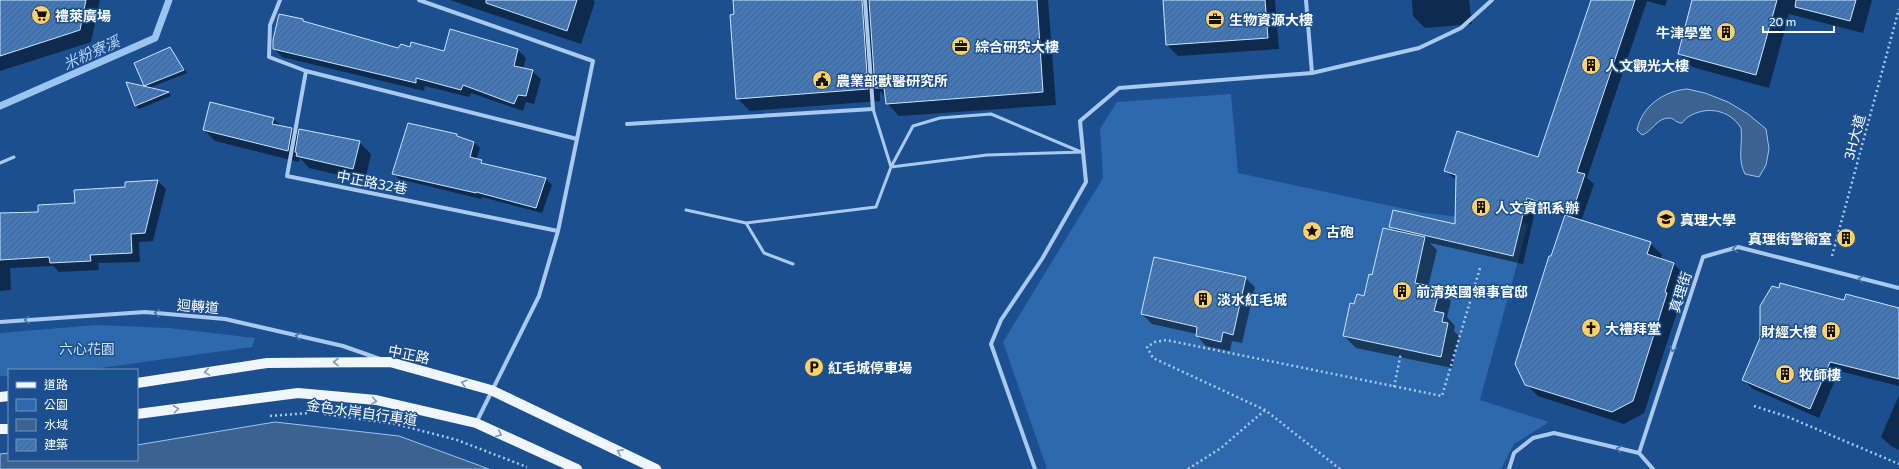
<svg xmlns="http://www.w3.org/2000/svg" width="1899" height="469" font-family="Commissioner,'Noto Sans TC',sans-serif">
  <defs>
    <pattern id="building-hatch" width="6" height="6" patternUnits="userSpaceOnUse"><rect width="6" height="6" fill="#4478b7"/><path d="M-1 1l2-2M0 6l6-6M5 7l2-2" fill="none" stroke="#486282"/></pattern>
  </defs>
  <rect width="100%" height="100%" fill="#1b4f8f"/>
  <path fill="#2e69ad" d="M1231,94L1238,173L1424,213L1528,224L1480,400L1549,422L1514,444L1501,469H1047L1003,342L1103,178L1100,129L1117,102Z
    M96,325L169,328L255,338L252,347L86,370H9V376H0V333Z"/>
  <path fill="#3c6290" stroke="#9cc4f0" d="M1687,89L1705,93L1728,102L1748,114L1766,129L1769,149L1766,165L1759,177L1745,174C1737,160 1743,143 1741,128C1730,110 1707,105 1688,117C1686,118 1684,121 1682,123C1676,123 1675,119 1670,118C1657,117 1652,132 1642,135L1637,130C1642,106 1664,91 1687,89Z
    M275,422L399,436L489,469H0V454L9,453V460H137V445Z"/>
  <path fill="#0007" d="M0,0H100L91,42L0,71Z
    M450,0H593L595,2L581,44Z
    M734,0H1048L1056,105L899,116L887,103L886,98L880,91V101L750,111L737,98Z
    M1164,0H1275L1279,49L1178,56L1167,45Z
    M1412,0H1469L1472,24L1425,28L1413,16Z
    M1592,0H1667L1665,6L1647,1L1587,178L1594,184L1581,221L1650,243L1662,255L1660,260L1674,264L1685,275L1676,303L1679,306L1644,413L1624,424L1538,396L1526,384L1552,257L1565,216L1536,207L1523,264L1430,243L1437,250L1428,287L1439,289L1451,301L1447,317L1455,326L1454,331L1459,336L1452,368L1356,348L1344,336L1355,305L1365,297L1373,276L1395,232L1391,227L1456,225L1457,181L1445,170L1538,159Z
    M1693,0H1872L1863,33L1789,14L1769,88L1692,67L1679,54Z
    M303,20L305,22L399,49L410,48L445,52L517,49L526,58L523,69L532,71L541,79L534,104L526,102L523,111L471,93L469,97L425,86L424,91L282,57L274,49Z
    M170,48L187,73L149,88L169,93L171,96L139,109L136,106L128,83L147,88L145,86Z
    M273,118L282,127L292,129L299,136L359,142L371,154L365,181L309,168L300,158L299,162L215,141L204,130Z
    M457,135L460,138L474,142L480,148L476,160L481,161L485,164L546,179L552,185L542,213L482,197L481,199L399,179L393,173Z
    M158,181L166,189L153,241L139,242L140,262L98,263L99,270L59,272L53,266L10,268L11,290L0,291V218L39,213L76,204L127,188L126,183Z
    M1245,278L1255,287L1242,343L1232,341L1230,351L1206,346L1197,336V334L1152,324L1142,314Z
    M1845,301L1899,309V386L1839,371L1819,418L1753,389L1743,380Z
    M1899,395V450L1891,446L1881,437Z"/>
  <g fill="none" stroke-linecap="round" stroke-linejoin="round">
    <path stroke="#9cc4f0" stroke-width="7" d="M0,106L155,38L169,0"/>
  </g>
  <path fill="url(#building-hatch)" stroke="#cfe3fa" d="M0,0H86L80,30L0,56Z
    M486,0H577L567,31L486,3Z
    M733,0H862L868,89L736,99L730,15L734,14Z
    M869,0H1037L1043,92L886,104L884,88H875Z
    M1163,0H1265L1268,38L1166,45Z
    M1591,0H1635L1577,172L1585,174L1572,213L1527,198L1513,256L1389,227L1393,210L1455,224L1456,175L1444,171L1457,131L1538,157Z
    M1692,0H1777L1756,75L1678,54Z
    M1796,0H1856L1850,21L1795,7Z
    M279,14L303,19V21L398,48L401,44L410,47L411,42L444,51L450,29L518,49L514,66L533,70L526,96L518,95L514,104L463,85L461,90L416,78V83L273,49V40Z
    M170,47L184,70L144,86L134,63Z
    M126,82L169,92L135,106Z
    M210,102L274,118L272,124L292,128L288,151L203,130Z
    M408,123L457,134V136L474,142L470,157L482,160L481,163L546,178L536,208L476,192V193L392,174Z
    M299,129L360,141L353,169L296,156L297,153L295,152Z
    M158,180L145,233L131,234L132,253L90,255L91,261L50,263L49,257L0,260V213L38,212V205L75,203L74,190L125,187V182Z
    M1565,215L1651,242L1647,254L1674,263L1665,292L1667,293L1633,401L1612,412L1525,385L1515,364L1549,256H1551Z
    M1383,228L1425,237L1415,283L1440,288L1434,311L1444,313L1442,322L1448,323L1441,357L1343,336L1350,303L1354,304L1357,294L1364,296L1369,274L1372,275Z
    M1154,257L1246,277L1233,335L1223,332L1221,342L1196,336L1197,327L1141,314Z
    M1780,283L1844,300L1846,294L1899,308V379L1830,362L1810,409L1742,380L1760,338V306L1772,286L1779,288Z"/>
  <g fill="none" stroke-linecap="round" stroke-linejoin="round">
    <path stroke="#a9c9ee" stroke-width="2.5" stroke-dasharray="2 3" stroke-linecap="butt" d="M1832,256L1899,9
      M1394,387L1401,353
      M1754,406L1788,417L1899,464
      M324,414L395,424L457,440L527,467
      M270,416L309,413
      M1188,469L1221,448L1265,410
      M1340,469L1265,410L1153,358L1147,347L1155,342L1166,340L1442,396L1480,268"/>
    <path stroke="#a9c9ee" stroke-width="3" d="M873,109L891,167
      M0,163L14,157
      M891,167L913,126L940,118L991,114L1081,152
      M686,210L746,223
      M793,264L764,253L746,223L876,207L891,167L987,155L1083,152"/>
    <path stroke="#a9c9ee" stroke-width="4" d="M280,0L270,25L269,57L306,71L577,139L558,231L539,296L476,423
      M419,0L593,61L577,139
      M306,71L287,176L558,231
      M1312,73L1419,48L1461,28L1492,0
      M627,124L873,109L865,0
      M0,322L145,312L225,319L343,346L380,359
      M1639,453L1653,469
      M1035,469L991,344L1001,320L1042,259L1086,182L1080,121L1119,88L1312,73L1306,0
      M1509,469L1514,453L1533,438L1554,433L1639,453L1703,257L1738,247L1899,288"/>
    <path stroke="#f0f6ff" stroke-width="10" d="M137,383L267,363L390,362L491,390L656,469
      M0,397L9,396
      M137,414L298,393L376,400L476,423L577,469
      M0,429H9"/>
  </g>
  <defs><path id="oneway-chevron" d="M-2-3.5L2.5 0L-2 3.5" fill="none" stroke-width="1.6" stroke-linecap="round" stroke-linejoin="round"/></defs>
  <g stroke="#4674ac">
    <use href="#oneway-chevron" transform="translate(1735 249) rotate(172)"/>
    <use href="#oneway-chevron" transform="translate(1861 279) rotate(-166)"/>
    <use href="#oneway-chevron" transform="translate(157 313) rotate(-175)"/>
    <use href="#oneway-chevron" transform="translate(27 320) rotate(176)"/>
    <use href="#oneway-chevron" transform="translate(298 336) rotate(-167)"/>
    <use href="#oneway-chevron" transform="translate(1673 349) rotate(108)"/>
    <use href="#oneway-chevron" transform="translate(1619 449) rotate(-167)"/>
  </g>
  <g stroke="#7b9ac1">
    <use href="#oneway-chevron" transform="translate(336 362) rotate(180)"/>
    <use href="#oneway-chevron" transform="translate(207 372) rotate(171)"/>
    <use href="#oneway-chevron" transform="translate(464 383) rotate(-164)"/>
    <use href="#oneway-chevron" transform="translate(374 401) rotate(8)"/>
    <use href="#oneway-chevron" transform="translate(176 409) rotate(-7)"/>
    <use href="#oneway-chevron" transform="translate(499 434) rotate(24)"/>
    <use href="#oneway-chevron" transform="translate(620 452) rotate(-154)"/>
  </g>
  <defs>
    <g id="supermarket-disc" transform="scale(1)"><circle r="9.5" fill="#ffd166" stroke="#1b4f8f"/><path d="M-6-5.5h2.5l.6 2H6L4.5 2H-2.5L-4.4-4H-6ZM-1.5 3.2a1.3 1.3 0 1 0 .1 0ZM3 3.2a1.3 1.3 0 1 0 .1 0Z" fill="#111"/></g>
    <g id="office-disc" transform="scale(1)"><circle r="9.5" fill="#ffd166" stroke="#1b4f8f"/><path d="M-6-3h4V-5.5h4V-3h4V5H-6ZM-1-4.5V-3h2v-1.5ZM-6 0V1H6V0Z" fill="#111"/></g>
    <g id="building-disc" transform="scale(1)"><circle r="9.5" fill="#ffd166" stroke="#1b4f8f"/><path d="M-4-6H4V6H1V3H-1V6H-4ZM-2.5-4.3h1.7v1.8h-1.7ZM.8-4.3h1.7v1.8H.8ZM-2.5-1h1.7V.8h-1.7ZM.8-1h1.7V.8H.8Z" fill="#111"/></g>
    <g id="civic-disc" transform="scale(1)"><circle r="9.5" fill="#ffd166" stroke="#1b4f8f"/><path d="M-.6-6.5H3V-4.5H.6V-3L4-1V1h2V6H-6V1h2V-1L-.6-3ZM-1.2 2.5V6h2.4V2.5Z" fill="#111"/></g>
    <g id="university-disc" transform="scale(1)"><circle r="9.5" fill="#ffd166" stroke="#1b4f8f"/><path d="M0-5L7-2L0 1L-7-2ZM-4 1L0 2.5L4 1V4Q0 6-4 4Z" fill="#111"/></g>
    <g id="sight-disc" transform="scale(1)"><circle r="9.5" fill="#ffd166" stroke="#1b4f8f"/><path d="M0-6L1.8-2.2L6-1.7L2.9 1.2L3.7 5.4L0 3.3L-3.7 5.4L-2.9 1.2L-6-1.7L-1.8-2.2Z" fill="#111"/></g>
    <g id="church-disc" transform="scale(1)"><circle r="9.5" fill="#ffd166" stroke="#1b4f8f"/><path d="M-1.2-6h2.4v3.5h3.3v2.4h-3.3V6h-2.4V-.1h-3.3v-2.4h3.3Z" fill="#111"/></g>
    <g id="parking-disc" transform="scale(1)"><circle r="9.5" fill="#ffd166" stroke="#1b4f8f"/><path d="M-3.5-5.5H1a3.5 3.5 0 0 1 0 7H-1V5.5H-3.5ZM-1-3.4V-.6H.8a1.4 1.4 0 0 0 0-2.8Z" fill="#111"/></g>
  </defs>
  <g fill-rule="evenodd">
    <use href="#supermarket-disc" x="41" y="15"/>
    <use href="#office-disc" x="1215" y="19"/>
    <use href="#building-disc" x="1726" y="32"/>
    <use href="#office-disc" x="961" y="46"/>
    <use href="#building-disc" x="1591" y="65"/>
    <use href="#civic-disc" x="822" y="80"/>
    <use href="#building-disc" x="1481" y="207"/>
    <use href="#university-disc" x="1666" y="219"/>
    <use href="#sight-disc" x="1312" y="231"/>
    <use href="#building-disc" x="1846" y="238"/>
    <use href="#building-disc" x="1402" y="291"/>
    <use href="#building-disc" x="1203" y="299"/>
    <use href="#church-disc" x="1591" y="328"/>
    <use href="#building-disc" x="1831" y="331"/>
    <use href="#parking-disc" x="814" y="367"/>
    <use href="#building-disc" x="1785" y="374"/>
  </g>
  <g text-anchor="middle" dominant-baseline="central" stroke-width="3" stroke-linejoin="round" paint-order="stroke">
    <g font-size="14" font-weight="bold" fill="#fff" stroke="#1b4f8f" text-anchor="start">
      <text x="55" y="15">禮萊廣場</text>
      <text x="1229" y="19">生物資源大樓</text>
      <text x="1712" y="32" text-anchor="end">牛津學堂</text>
      <text x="975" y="46">綜合研究大樓</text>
      <text x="1605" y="65">人文觀光大樓</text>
      <text x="836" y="80">農業部獸醫研究所</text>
      <text x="1495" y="207">人文資訊系辦</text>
      <text x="1680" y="219">真理大學</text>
      <text x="1326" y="231">古砲</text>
      <text x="1832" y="238" text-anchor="end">真理街警衛室</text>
      <text x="1416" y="291">前清英國領事官邸</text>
      <text x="1217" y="299">淡水紅毛城</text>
      <text x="1605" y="328">大禮拜堂</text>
      <text x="1817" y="331" text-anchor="end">財經大樓</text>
      <text x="828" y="367">紅毛城停車場</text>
      <text x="1799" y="374">牧師樓</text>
    </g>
    <g font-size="14" fill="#fff" stroke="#1b4f8f">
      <text transform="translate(1854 137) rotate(-75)">3H大道</text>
      <text transform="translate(372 182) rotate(11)">中正路32巷</text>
      <text transform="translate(1680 292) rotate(-72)">真理街</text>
      <text transform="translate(198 306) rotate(5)">迴轉道</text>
      <text transform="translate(409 354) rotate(12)">中正路</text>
      <text transform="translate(362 412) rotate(8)">金色水岸自行車道</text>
    </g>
    <g font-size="14" fill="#cfe3fa" stroke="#1b4f8f">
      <text x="87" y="348">六心花園</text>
    </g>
    <g font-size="15" font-style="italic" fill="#b5d3f5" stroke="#1b4f8f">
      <text transform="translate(91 52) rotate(-24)">米粉寮溪</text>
    </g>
  </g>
  <rect x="8" y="369" width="130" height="92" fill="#1b4f8f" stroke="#7695bc"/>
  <rect x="16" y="382" width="20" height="6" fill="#f0f6ff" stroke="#7695bc"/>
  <text x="44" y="389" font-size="12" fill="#ffffff">道路</text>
  <rect x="16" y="399" width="20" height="12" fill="#2e69ad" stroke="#7695bc"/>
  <text x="44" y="409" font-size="12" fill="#ffffff">公園</text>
  <rect x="16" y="419" width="20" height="12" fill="#3c6290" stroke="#7695bc"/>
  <text x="44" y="429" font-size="12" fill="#ffffff">水域</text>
  <rect x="16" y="439" width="20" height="12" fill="url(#building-hatch)" stroke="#7695bc"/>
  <text x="44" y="449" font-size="12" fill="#ffffff">建築</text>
  <path d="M1763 26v6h71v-6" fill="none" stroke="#ffffff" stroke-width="2"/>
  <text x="1769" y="26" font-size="12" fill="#ffffff" stroke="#1b4f8f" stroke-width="3" paint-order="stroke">20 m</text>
</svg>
